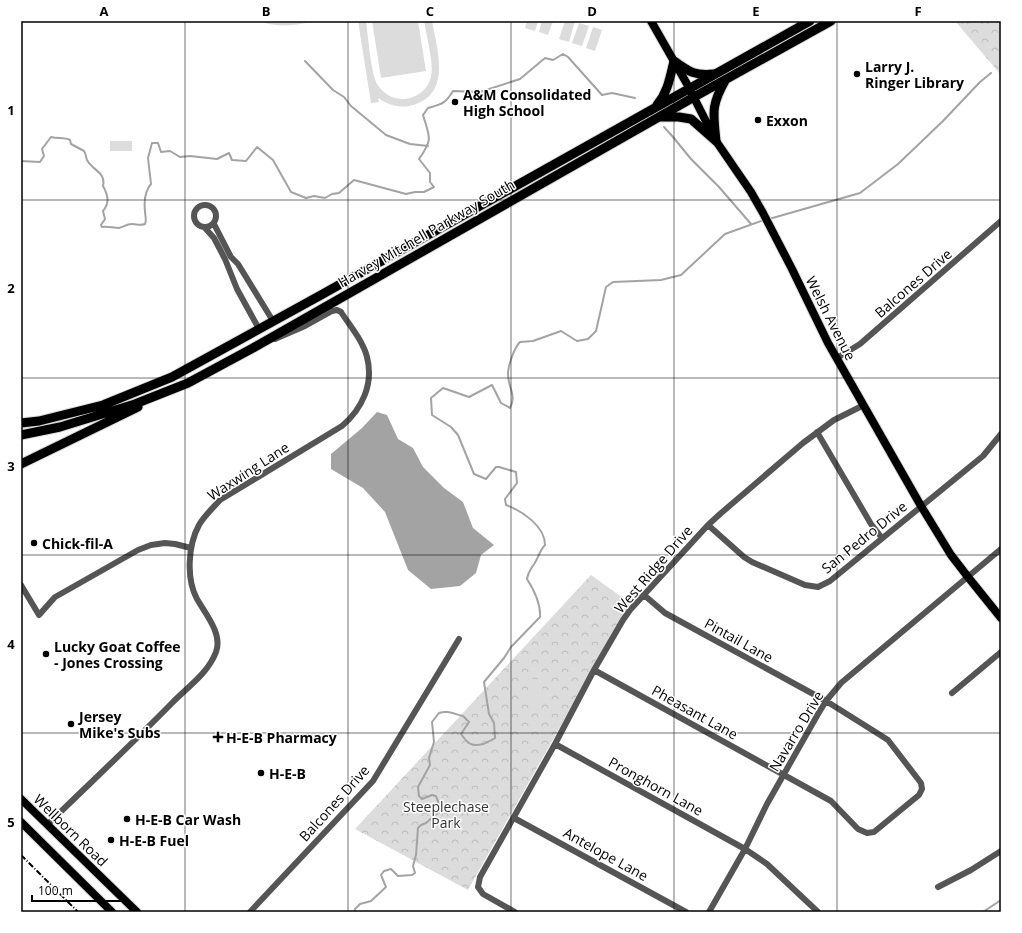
<svg xmlns="http://www.w3.org/2000/svg" width="1022" height="933" font-family="'Open Sans',sans-serif">
  <defs>
    <pattern id="park-crowns" width="20" height="18" patternUnits="userSpaceOnUse"><rect width="20" height="18" fill="#dcdcdc"/><path d="M2 6a3 3 0 1 1 6 0M12 15a3 3 0 1 1 6 0" fill="none" stroke="#bbb"/></pattern>
  </defs>
  <rect width="100%" height="100%" fill="#fff"/>
  <path fill="url(#park-crowns)" d="M955,21H1001V75Z
    M591,575L630,603L468,890L355,829Z"/>
  <path fill="#dcdcdc" d="M260,21H315C295,25 280,29 260,21Z
    M358,21H366C368,36 371,73 377,84C383,93 392,99 403,99C416,99 429,89 431,76C434,62 426,35 424,21H432C437,49 452,94 413,105C401,109 388,105 378,98L379,102L371,103Z
    M372,21H418L426,71L381,78Z
    M527,21H538L535,31L525,28Z
    M542,21H553L548,35L539,32Z
    M565,21H575L569,42L559,39Z
    M579,23L589,26L582,46L572,43Z
    M593,27L602,30L595,51L586,48Z
    M110,141H132V151H110Z
    M528,679H543L542,704L528,703Z"/>
  <path fill="#a3a3a3" d="M377,412L387,415L398,439L413,448L423,467L444,488L463,502L473,528L494,545L481,555L476,573L460,586L431,589L408,570L385,512L363,488L331,469V454L362,428Z"/>
  <g fill="none" stroke-linecap="round" stroke-linejoin="round">
    <path stroke="#a3a3a3" stroke-width="2" d="M305,61L333,90L344,97L351,106L386,135L410,144L428,146
      M664,127L673,137L691,159L719,187L751,224
      M21,161L40,162L44,156L42,149L51,137C58,139 64,137 70,140L71,144L84,151C86,154 86,158 87,160C93,171 106,172 103,186C108,195 110,203 103,211L105,219L101,225L102,227C108,226 113,228 119,228C123,227 127,224 132,224C137,224 140,226 145,224C147,220 145,216 145,211C144,202 145,191 151,184L148,158L152,143H158L161,152L170,151L180,157L190,156L217,159L229,153L232,160L246,161L257,147L273,160L291,192L306,198L314,196L325,198L332,194L339,193L354,180L406,194L415,192H424L434,187L430,182V173L419,159C433,139 430,138 423,115L428,108C442,104 445,104 453,91L480,92L520,79L545,58L553,60L563,54L568,57L602,95L612,93L635,98
      M769,219L860,193L898,164L943,121L980,82L991,73
      M355,912V909L360,904L371,901L386,887L381,875L384,871L391,869L398,876L412,875L415,873L413,866L416,855L418,828L421,825L426,823L441,810L436,796L432,795L422,799L419,796L418,787L430,765L429,758L434,742L432,722L439,713C448,710 454,714 463,716L469,722L461,734C468,744 472,747 483,744C488,742 491,741 495,738L494,723L489,714L484,682L504,658L511,647L540,617C541,603 534,590 527,579C528,573 529,572 532,567C538,560 539,551 545,545C545,526 522,511 506,505L505,499L517,483L516,472L499,467H496L486,479L474,474L458,435L451,427L432,415L431,398L443,388L469,397L492,385L501,403L510,408C517,395 508,388 508,374C508,366 514,348 520,342L533,341L561,331L577,341L588,339L596,331L606,287L613,282L661,280L681,275L725,234L764,220
      M983,912L1001,900"/>
    <g stroke="#dbdbdb" stroke-width="10">
      <path id="major" d="M651,21L687,84L716,141L751,192L763,213L792,269L828,343L921,506L951,555L968,577L1001,618
        M21,799L137,912
        M21,822L112,912"/>
    </g>
    <g stroke="#dbdbdb" stroke-width="11">
      <path id="highway" d="M657,105C668,92 670,77 674,61C689,72 695,76 714,74
        M660,117H679L691,119L716,141
        M716,141C713,112 711,105 726,79
        M21,423L39,421L103,405L172,377L321,295L810,21
        M21,435L60,427L135,404L188,383L253,348L694,97L831,21
        M21,464L138,407"/>
    </g>
    <path stroke="#555" stroke-width="6" d="M194 216a11 11 0 1 1 22 0a11 11 0 1 1-22 0Z
      M214,224L231,257L238,264L273,321
      M205,228L214,238L225,259L237,289L259,329
      M275,339L305,326L332,311L337,310L341,312
      M837,358L860,344L1001,221
      M817,432L871,524L882,538
      M708,525L744,557L752,562L805,585L818,587L830,581L983,456L1001,434
      M21,585L39,615L55,597L64,592L138,550L151,545L165,543L175,544L191,548
      M594,670L831,801L858,829L867,833L874,832L919,795L922,789L921,783L888,740L877,733L826,701L665,613L644,595
      M952,693L1001,652
      M555,744L745,849L767,864L818,912
      M514,818L686,912
      M47,825C89,784 132,744 173,702C189,686 208,673 216,652C223,634 205,613 197,599C186,579 188,545 199,525C204,516 213,508 220,500L342,426C362,409 374,384 367,357C363,341 350,326 341,312
      M938,887L971,870L1001,851
      M250,912L373,781L459,639
      M515,912L483,894L478,887L480,877L555,744L594,670L623,620L630,610L708,525L720,514L803,443L834,420L864,405
      M709,912L745,849L767,804L818,714L826,701L841,683L1001,549"/>
    <use href="#major" stroke="#000" stroke-width="8"/>
    <use href="#highway" stroke="#000" stroke-width="9"/>
    <path stroke="#000" stroke-width="2" stroke-dasharray="6 2 1 2" stroke-linecap="butt" d="M21,855L78,912"/>
  </g>
  <path fill="none" stroke="#000" stroke-width="1" stroke-opacity="0.55" d="M185,21V912M348,21V912M511,21V912M674,21V912M837,21V912M21,200H1001M21,378H1001M21,555H1001M21,733H1001"/>
  <g fill="#000" stroke="#fff" stroke-width="1.5">
    <circle cx="857" cy="74" r="4"/>
    <circle cx="455" cy="102" r="4"/>
    <circle cx="758" cy="120" r="4"/>
    <circle cx="34" cy="543" r="4"/>
    <circle cx="46" cy="654" r="4"/>
    <circle cx="71" cy="724" r="4"/>
    <path d="M216 731h4v4h4v4h-4v4h-4v-4h-4v-4h4z"/>
    <circle cx="261" cy="773" r="4"/>
    <circle cx="127" cy="819" r="4"/>
    <circle cx="111" cy="840" r="4"/>
  </g>
  <g text-anchor="middle" dominant-baseline="central" stroke-width="3" stroke-linejoin="round" paint-order="stroke">
    <g font-size="14" font-weight="bold" fill="#000" stroke="#fff" text-anchor="start">
      <text x="865" y="66">Larry J.<tspan x="865" dy="16">Ringer Library</tspan></text>
      <text x="463" y="94">A&amp;M Consolidated<tspan x="463" dy="16">High School</tspan></text>
      <text x="766" y="120">Exxon</text>
      <text x="42" y="543">Chick-fil-A</text>
      <text x="54" y="646">Lucky Goat Coffee<tspan x="54" dy="16">- Jones Crossing</tspan></text>
      <text x="79" y="716">Jersey<tspan x="79" dy="16">Mike's Subs</tspan></text>
      <text x="226" y="737">H-E-B Pharmacy</text>
      <text x="269" y="773">H-E-B</text>
      <text x="135" y="819">H-E-B Car Wash</text>
      <text x="119" y="840">H-E-B Fuel</text>
    </g>
    <g font-size="14" fill="#000" stroke="#fff">
      <text transform="translate(426 233) rotate(-30)">Harvey Mitchell Parkway South</text>
      <text transform="translate(913 283) rotate(-41)">Balcones Drive</text>
      <text transform="translate(831 318) rotate(63)">Welsh Avenue</text>
      <text transform="translate(248 471) rotate(-33)">Waxwing Lane</text>
      <text transform="translate(864 537) rotate(-39)">San Pedro Drive</text>
      <text transform="translate(653 569) rotate(-49)">West Ridge Drive</text>
      <text transform="translate(739 640) rotate(29)">Pintail Lane</text>
      <text transform="translate(695 712) rotate(29)">Pheasant Lane</text>
      <text transform="translate(796 731) rotate(-59)">Navarro Drive</text>
      <text transform="translate(656 786) rotate(29)">Pronghorn Lane</text>
      <text transform="translate(334 803) rotate(-48)">Balcones Drive</text>
      <text transform="translate(71 830) rotate(44)">Wellborn Road</text>
      <text transform="translate(606 854) rotate(29)">Antelope Lane</text>
    </g>
    <g font-size="14" fill="#333" stroke="#fff">
      <text x="446" y="806">Steeplechase<tspan x="446" dy="16">Park</tspan></text>
    </g>
  </g>
  <rect width="1022" height="933" fill="none" stroke="#ffffff" stroke-width="44"/>
  <path d="M32 895v6h91v-6" fill="none" stroke="#000000" stroke-width="2"/>
  <text x="38" y="895" font-size="12" fill="#000000" stroke="#ffffff" stroke-width="3" paint-order="stroke">100 m</text>
  <rect x="22" y="22" width="978" height="889" fill="none" stroke="#000" stroke-width="1.5"/>
  <g font-size="13" text-anchor="middle" font-weight="bold" fill="#000">
    <text x="104" y="16">A</text>
    <text x="266" y="16">B</text>
    <text x="430" y="16">C</text>
    <text x="592" y="16">D</text>
    <text x="756" y="16">E</text>
    <text x="918" y="16">F</text>
    <text x="11" y="115">1</text>
    <text x="11" y="293">2</text>
    <text x="11" y="471">3</text>
    <text x="11" y="649">4</text>
    <text x="11" y="827">5</text>
  </g>
</svg>
